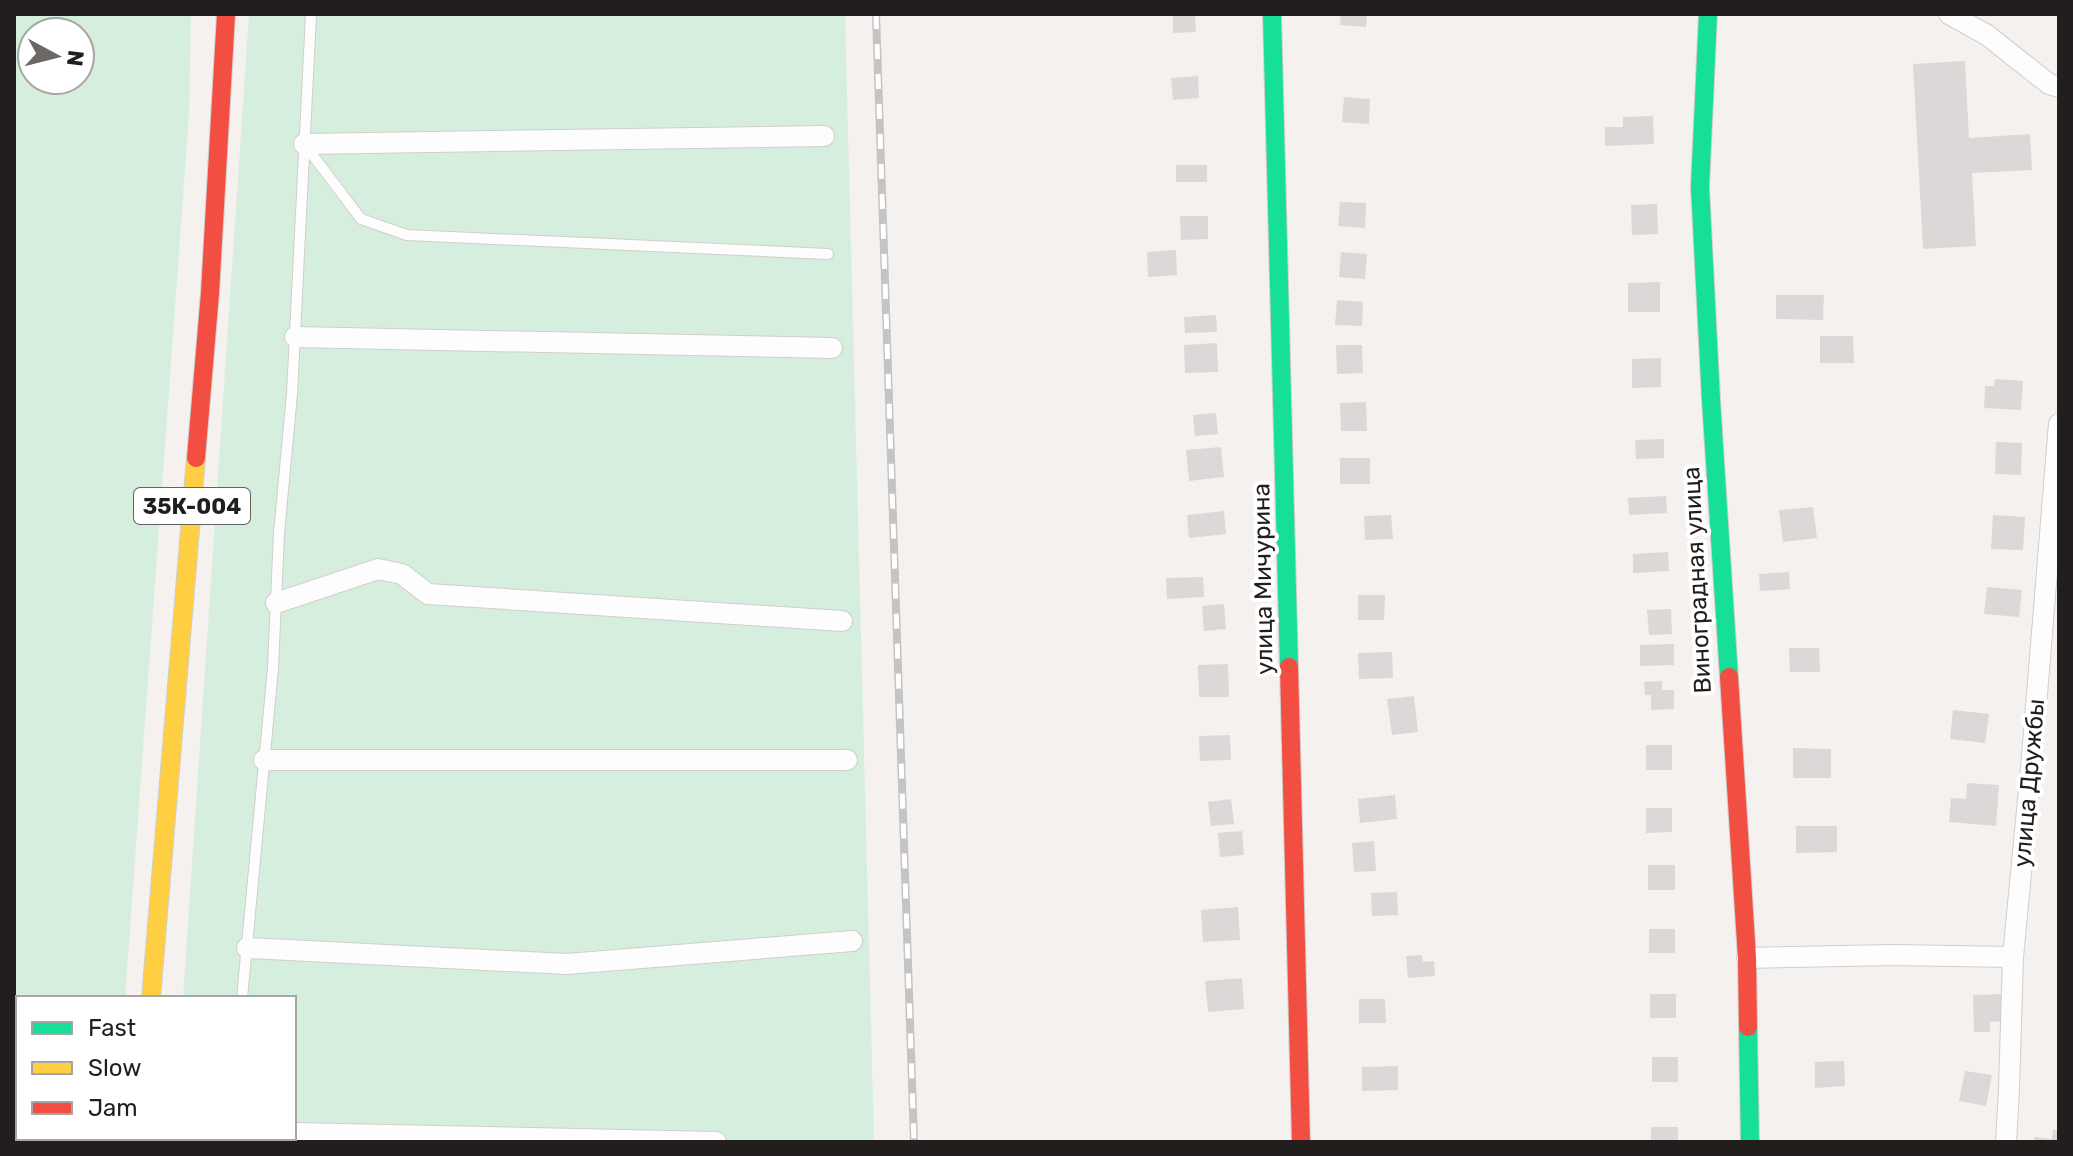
<svg xmlns="http://www.w3.org/2000/svg" width="2073" height="1156" font-family="Rubik,sans-serif">
  <rect width="100%" height="100%" fill="#f5f1ef"/>
  <path fill="#d6eede" fill-rule="evenodd" d="M14,14H191L189,114L125,998H18V1088L14,1084ZM32,32H80V80H32Z
    M249,14H845L874,1142H174V1138H294V998H183Z"/>
  <path fill="#dcd8d8" d="M1173,14H1195L1196,32L1173,33Z
    M1341,14H1367L1366,27L1340,25Z
    M1965,61L1969,138L2030,134L2032,170L1972,173L1976,246L1923,249L1913,64Z
    M1198,76L1199,98L1173,100L1171,78Z
    M1344,97L1370,99L1369,124L1342,122Z
    M1653,116L1654,144L1605,146V127H1623V117Z
    M1176,165H1207V182H1176Z
    M1340,202L1366,203L1365,228L1338,226Z
    M1657,204L1658,234L1632,235L1631,205Z
    M1180,216H1208V239L1181,240Z
    M1176,250L1177,275L1148,277L1147,252Z
    M1341,252L1367,254L1365,279L1339,277Z
    M1660,282V312H1628V283Z
    M1776,295H1824L1823,320L1776,319Z
    M1337,300L1363,302L1362,326L1335,325Z
    M1216,315L1217,332L1185,333L1184,317Z
    M1820,336H1853L1854,363H1820Z
    M1217,343L1218,372L1185,373L1184,345Z
    M1336,345H1362L1363,373L1337,374Z
    M1661,358V387L1632,388V359Z
    M1995,379L2023,381L2021,410L1984,408L1985,386H1994Z
    M1366,402L1367,431H1341L1340,403Z
    M1216,413L1218,434L1195,436L1193,415Z
    M1664,439V458L1636,459L1635,440Z
    M1996,442L2022,443L2021,475L1995,474Z
    M1221,447L1224,477L1189,481L1186,450Z
    M1340,458H1370V484H1340Z
    M1666,496L1667,513L1629,515L1628,498Z
    M1813,507L1817,538L1783,542L1779,510Z
    M1224,511L1226,534L1189,538L1187,515Z
    M1391,515L1393,539L1365,540L1364,516Z
    M1993,515L2025,517L2023,550L1991,549Z
    M1668,552L1669,571L1633,573V554Z
    M1789,572L1790,589L1760,591L1759,574Z
    M1203,577L1204,597L1167,599L1166,578Z
    M1987,587L2022,590L2019,617L1984,614Z
    M1358,595H1385L1384,620H1358Z
    M1224,604L1226,629L1204,631L1202,606Z
    M1671,609L1672,634L1649,635L1647,610Z
    M1674,644V665L1640,666V645Z
    M1789,648H1819L1820,672H1790Z
    M1392,652L1393,678L1359,679L1358,653Z
    M1228,664L1229,697H1199L1198,665Z
    M1662,681V690H1674V709L1651,710V695H1645L1644,682Z
    M1414,696L1418,732L1392,735L1387,699Z
    M1953,710L1989,714L1985,743L1950,739Z
    M1230,735L1231,760L1200,761L1199,736Z
    M1646,745H1672V770H1646Z
    M1793,748L1831,749V778H1793Z
    M1967,783L1999,785L1996,826L1949,822L1951,798L1966,799Z
    M1395,795L1397,819L1360,823L1358,799Z
    M1231,799L1234,824L1211,826L1208,802Z
    M1646,808H1672V832L1646,833Z
    M1796,826H1837V852L1796,853Z
    M1242,831L1244,855L1220,857L1218,833Z
    M1374,841L1376,871L1354,872L1352,843Z
    M1648,865H1675V890H1648Z
    M1397,892L1398,915L1372,916L1371,893Z
    M1238,907L1240,940L1203,942L1201,910Z
    M1649,929H1675V953H1649Z
    M1422,955L1423,962L1434,961L1435,976L1408,978L1406,956Z
    M1242,978L1244,1009L1208,1012L1205,981Z
    M1650,994H1676V1018H1650Z
    M2004,994L2005,1021L1990,1022V1032H1974L1973,995Z
    M1359,999H1385L1386,1023H1359Z
    M1652,1057H1678V1082H1652Z
    M1844,1061L1845,1086L1815,1088V1062Z
    M1398,1066V1090L1362,1091V1067Z
    M1965,1071L1992,1075L1986,1106L1959,1101Z
    M1651,1127H1678V1142H1651Z
    M2053,1130H2059V1142H2034V1137L2052,1139Z"/>
  <g fill="none" stroke-linecap="round" stroke-linejoin="round">
    <g stroke="#d1cecd" stroke-width="12">
      <path id="lane" d="M305,145L361,219L407,235L828,254
        M242,998L273,668L279,533L292,394L311,14
        M227,1142L228,1138"/>
    </g>
    <g stroke="#d1cecd" stroke-width="22">
      <path id="street" d="M1949,14L1987,35L2049,84L2059,87
        M304,144L824,136
        M295,337L832,348
        M276,603L378,569L402,574L428,594L842,621
        M264,760H847
        M247,948L567,964L852,941
        M1747,958L1892,955L2013,957
        M294,1133L716,1142
        M163,1138H189
        M2006,1142L2009,1090L2013,957L2031,768L2059,424"/>
    </g>
    <g stroke="#d1cecd" stroke-width="20">
      <path id="fast" d="M1272,14L1289,667
        M1708,14L1700,187L1711,400L1729,677
        M1748,1027L1750,1142"/>
    </g>
    <g stroke="#d1cecd" stroke-width="20">
      <path id="slow" d="M151,998L196,458
        M139,1142L140,1138"/>
    </g>
    <g stroke="#d1cecd" stroke-width="20">
      <path id="jam" d="M196,458L210,293L226,14
        M1289,667L1301,1142
        M1729,677L1747,958L1748,1027"/>
    </g>
    <use href="#lane" stroke="#fefdfd" stroke-width="10"/>
    <use href="#street" stroke="#fefdfd" stroke-width="20"/>
    <use href="#fast" stroke="#16e098" stroke-width="18"/>
    <use href="#slow" stroke="#ffcf43" stroke-width="18"/>
    <use href="#jam" stroke="#f24e42" stroke-width="18"/>
    <g stroke="#c5c4c4" stroke-width="8">
      <path id="rail" d="M876,14L914,1142"/>
    </g>
    <use href="#rail" stroke="#fff" stroke-width="5" stroke-dasharray="15" stroke-linecap="butt"/>
  </g>
  <g text-anchor="middle" dominant-baseline="central" stroke-width="8" stroke-linejoin="round" paint-order="stroke">
    <rect fill="#fff" stroke="#646261" stroke-width="2" x="134" y="488" width="116" height="36" rx="6"/>
    <g font-size="22" font-weight="bold" fill="#211e1d">
      <text x="192" y="506">35К-004</text>
    </g>
    <g font-size="24" fill="#211e1d" stroke="#fff">
      <text transform="translate(1263 579) rotate(-91)">улица Мичурина</text>
      <text transform="translate(1697 580) rotate(-93)">Виноградная улица</text>
      <text transform="translate(2029 783) rotate(-85)">улица Дружбы</text>
    </g>
  </g>
  <rect width="2073" height="1156" fill="none" stroke="#211e1d" stroke-width="32"/>
  <rect x="16" y="996" width="280" height="144" fill="#ffffff" stroke="#a6a5a5" stroke-width="2"/>
  <rect x="32" y="1022" width="40" height="12" fill="#16e098" stroke="#a6a5a5" stroke-width="2"/>
  <text x="88" y="1036" font-size="24" fill="#211e1d">Fast</text>
  <rect x="32" y="1062" width="40" height="12" fill="#ffcf43" stroke="#a6a5a5" stroke-width="2"/>
  <text x="88" y="1076" font-size="24" fill="#211e1d">Slow</text>
  <rect x="32" y="1102" width="40" height="12" fill="#f24e42" stroke="#a6a5a5" stroke-width="2"/>
  <text x="88" y="1116" font-size="24" fill="#211e1d">Jam</text>
  <g transform="translate(56 56) rotate(97)"><circle r="38" fill="#ffffff" stroke="#a6a5a5" stroke-width="2"/>
  <path d="M0-6L14 30L0 20L-14 30Z" fill="#6b6866"/>
  <text y="-12" font-size="22" font-weight="bold" text-anchor="middle" fill="#211e1d">N</text>
  </g>
</svg>
